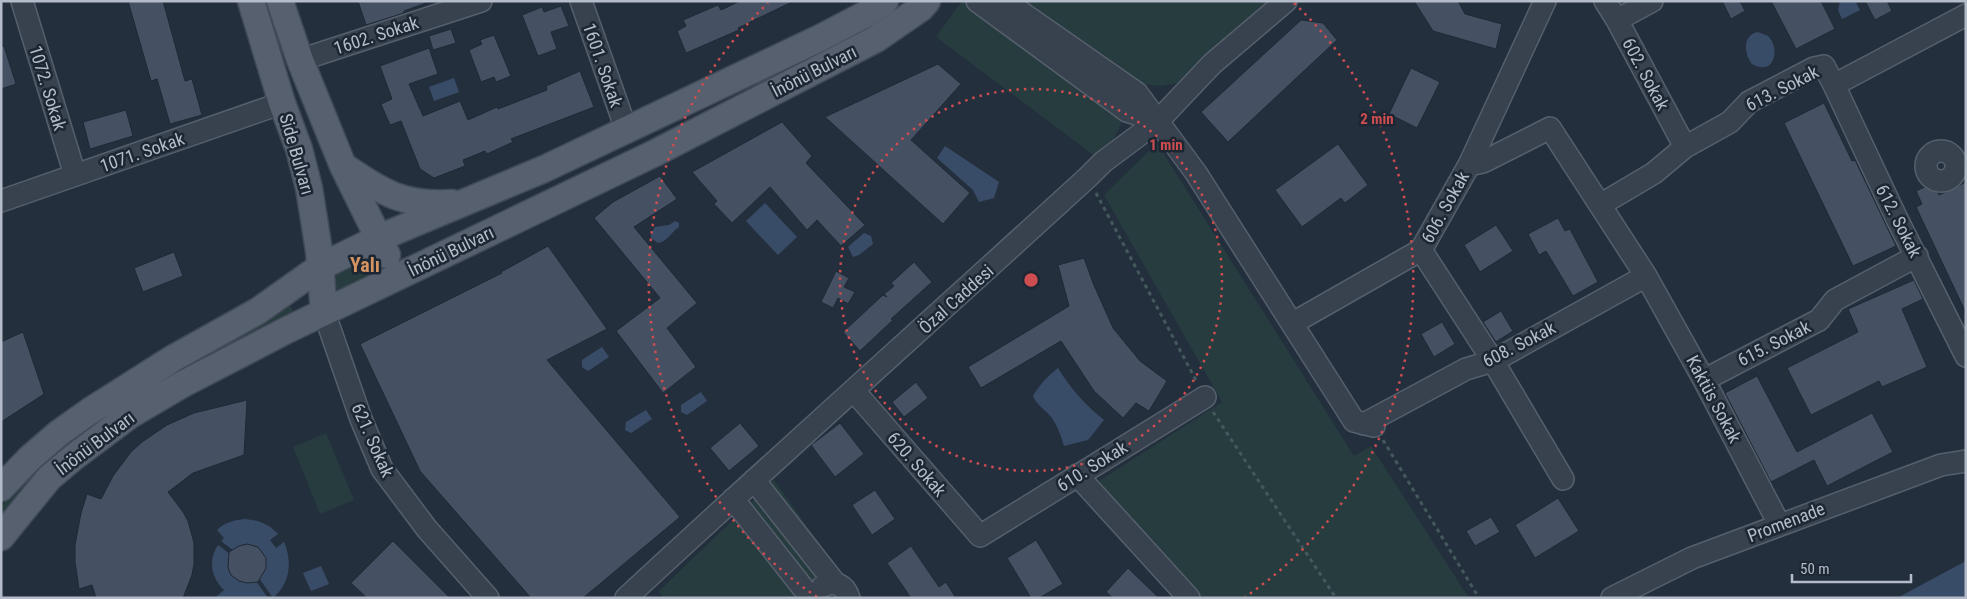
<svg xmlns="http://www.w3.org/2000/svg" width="1967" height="599" font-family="'Roboto Condensed',sans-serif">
  <rect width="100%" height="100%" fill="#242f3e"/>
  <path fill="#263c3f" d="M962,1H977L1127,111L1103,162L936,37Z
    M1026,1H1270L1177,83L1160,86L1143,84Z
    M1157,143L1354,456L1371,446L1469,598H1200L1096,483L1222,402L1104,195Z
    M369,255L378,263L377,273L343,291C333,288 333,281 335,272Z
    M288,301L295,315L1,521V507L12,492L66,440Z
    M326,433L354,500L320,514L293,447Z
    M774,480L851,588L856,598H663L659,591Z"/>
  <path fill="#394c67" d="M1840,1H1855L1860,10L1842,19L1838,10Z
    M1758,32L1768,36C1781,49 1774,77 1752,64C1744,54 1742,35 1758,32Z
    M454,78L459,92L434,101L429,87Z
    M945,146L999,182L994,198L979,202L973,190L937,158Z
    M765,203L797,237L778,255L746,221Z
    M675,221L679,223V227C670,233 667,242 658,243L651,238V234L655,227L669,225Z
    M864,233L871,236L873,244L859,255L853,257L848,247Z
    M602,347L609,357L588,371L582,367V360Z
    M1058,368C1071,389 1085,405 1104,420L1088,440L1064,446C1061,436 1058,427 1052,418C1046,410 1037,406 1033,396C1040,384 1048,376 1058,368Z
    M701,392L707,401L687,415L681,412V405Z
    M646,410L652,419L631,433L625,430L626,422Z
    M245,519C258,520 269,524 278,534L270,540L276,548L284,542L285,544C292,564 290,583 273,598L259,578C278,559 253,533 233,550L221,541L224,538L217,530C225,522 235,520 245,519Z
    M218,545L230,554C222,574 237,585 256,581L268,598L216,597L224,590C211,578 208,560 218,545Z
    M1966,561V598H1897Z
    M321,566L329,584L311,591L303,573Z"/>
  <path fill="#455162" stroke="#1f2835" d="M128,1H163L185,81L192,79L202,115L170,124L157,79L151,81Z
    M358,1H426V3L404,11V13L366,25Z
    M740,1H794L738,28L739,30L686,53L677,31L686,26L683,20L718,5L721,10Z
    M1414,1H1458L1465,14L1502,24L1496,49L1433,31Z
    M1722,1H1740L1745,11L1731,19Z
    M1771,1H1821L1835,29L1796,49Z
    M1865,1H1887L1892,11L1875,20Z
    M561,6L569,26L551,32L557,49L538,56L522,15L542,7L544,12Z
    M1301,20L1323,23L1337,40L1228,142L1201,112Z
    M451,29L456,43L433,50L429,36Z
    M494,35L511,76L496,82L494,77L481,82L469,50L482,44L480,40Z
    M4,46L16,84L1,89V47Z
    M429,48L438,74L409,84L423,116L460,101L468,120L497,107L498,109L547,90L546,86L580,71L594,107L511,139L513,142L487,154L485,151L463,160L465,166L434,178L420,169L401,121L390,125L381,104L392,99L380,66Z
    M938,64L961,84L911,140L970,193L943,224L825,117Z
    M1411,68L1440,82L1417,128L1389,114Z
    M1824,103L1852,161L1855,160L1896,246L1853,266L1784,123Z
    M126,110L133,136L90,149L83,122Z
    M782,122L812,156L806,163L865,225L841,246L817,220L807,230L770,187L732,223L714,204L717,201L692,172Z
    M1338,144L1368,185L1345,203L1341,198L1302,227L1275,190Z
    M660,176L677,199L634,227L697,303L667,328L696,367L663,393L616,331L660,298L594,218L613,202Z
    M1966,182V313L1916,207L1922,204L1916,191L1933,183L1939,195Z
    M1558,218L1565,231L1570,229L1598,282L1573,296L1546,251L1539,255L1528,234Z
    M1496,225L1513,251L1480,272L1464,245Z
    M548,246L607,329L547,360L680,517L583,598H531L420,471L360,344L502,273L501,272Z
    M174,252L183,276L143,292L134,268Z
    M1084,258L1093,283L1113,328L1140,361L1167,381L1149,411L1136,403L1123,418L1094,391L1061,341L981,388L968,367L1069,306L1058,265Z
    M914,262L932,282L891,319L893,320L860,351L843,332L883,295L887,297L884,294L894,286L891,283Z
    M836,271L849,278L844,287L855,292L848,304L838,298L833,308L821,302Z
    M1914,280L1923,299L1902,309L1927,367L1882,387L1879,381L1811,415L1787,368L1858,332L1848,309Z
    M1501,311L1513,331L1496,342L1483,322Z
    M1442,322L1455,344L1434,357L1421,334Z
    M23,332L44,394L1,422V342Z
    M1757,376L1797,452L1872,413L1893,452L1827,486L1814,460L1771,482L1725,393Z
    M916,382L928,398L904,417L892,402Z
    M247,400L244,455L193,473L168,492L183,512L188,521L194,543V564L192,575L183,598H96L92,585L79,589L75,562V545L81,513L87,494L101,499L113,476L131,452L142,442L167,425L194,413Z
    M740,423L759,446L729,471L710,448Z
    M840,423L864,454L835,477L811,445Z
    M875,490L895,519L872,535L852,505Z
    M1558,498L1579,531L1535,558L1515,525Z
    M1491,517L1500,532L1475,546L1466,531Z
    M1036,540L1063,584L1039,598H1031L1007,558Z
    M393,541L450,598H367L351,583Z
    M247,544L258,547L266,558V568L258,582L247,583L239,581L231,575L228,568L229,552L239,546Z
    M911,546L939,587L946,582L956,598H911L887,563Z
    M1128,568L1159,598H1113L1106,592Z"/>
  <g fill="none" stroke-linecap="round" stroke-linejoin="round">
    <g stroke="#565f6c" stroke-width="24">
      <path id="minor" d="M22,1L75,175
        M581,1L626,129
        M977,1L1127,111L1158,121
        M1005,1L1137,93L1196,173L1354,421L1374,426
        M1605,1L1617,20L1685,147
        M1617,20L1652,1
        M300,60L481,1
        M1834,85L1897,219L1966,356
        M1926 166a15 15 0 1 1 30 0a15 15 0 1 1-30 0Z
        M1469,165L1545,1
        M1,201L282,103
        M1600,205L1654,173L1685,147L1730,122L1749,102L1814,68L1824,66L1834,85L1966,15
        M1421,250L1493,361L1563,479
        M324,312L361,419L382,469L427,529L488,598
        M1293,323L1421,250L1469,165L1483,162L1550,128L1646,276L1704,380L1779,524
        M1704,380L1819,320L1835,300L1917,256
        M854,391L980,536L1205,397
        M1364,424L1466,369L1493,361L1646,276
        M1077,475L1189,598
        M754,480L835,583
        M733,499L811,598
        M823,586C835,580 845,585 849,598
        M626,598C779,456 934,318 1088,177L1103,162L1158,121L1212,64L1286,1
        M1612,598L1692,558L1941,465L1966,461"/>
    </g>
    <g stroke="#414a57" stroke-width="29">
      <path id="major" d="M251,1L282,103L299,149L309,188L319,251L324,312
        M280,1L300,60L343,166L387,255
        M345,167C384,193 403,206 452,203
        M1,488L30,458L59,433L90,411L172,359L258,311L320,267L379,238L544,169L820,38L866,14L885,1
        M1,537L49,478L74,457L130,415L181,385L287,330L655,153L876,39L921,8L927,1"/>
    </g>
    <path stroke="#44595c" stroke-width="3" stroke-dasharray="4 4" stroke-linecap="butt" d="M1096,193L1197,382
      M1213,412L1336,598
      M1383,440L1479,598"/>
    <use href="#minor" stroke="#38414e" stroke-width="21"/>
    <use href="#major" stroke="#56606e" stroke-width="26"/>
  </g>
  <g fill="none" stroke="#ce4d50" stroke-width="2.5" stroke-dasharray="2.5 5">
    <circle cx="1031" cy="280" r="191"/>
    <path d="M817 597A382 382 0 0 1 768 3M1294 3A382 382 0 0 1 1245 597"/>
  </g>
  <g text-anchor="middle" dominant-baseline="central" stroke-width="5" stroke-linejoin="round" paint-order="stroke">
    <g font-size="18" fill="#b4bcc9" stroke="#1d2633">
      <text transform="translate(376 35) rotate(-18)">1602. Sokak</text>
      <text transform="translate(603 65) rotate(71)">1601. Sokak</text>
      <text transform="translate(814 71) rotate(-27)">İnönü Bulvarı</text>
      <text transform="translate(1646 74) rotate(62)">602. Sokak</text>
      <text transform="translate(48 88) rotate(73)">1072. Sokak</text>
      <text transform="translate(1782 88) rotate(-27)">613. Sokak</text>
      <text transform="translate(142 152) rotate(-19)">1071. Sokak</text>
      <text transform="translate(297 154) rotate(74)">Side Bulvarı</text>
      <text transform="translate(1445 207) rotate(-61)">606. Sokak</text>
      <text transform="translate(1899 221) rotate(63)">612. Sokak</text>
      <text transform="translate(451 251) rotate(-26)">İnönü Bulvarı</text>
      <text transform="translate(956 299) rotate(-42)">Özal Caddesi</text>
      <text transform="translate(1774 343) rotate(-27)">615. Sokak</text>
      <text transform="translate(1519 344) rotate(-27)">608. Sokak</text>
      <text transform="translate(1714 399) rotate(62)">Kaktüs Sokak</text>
      <text transform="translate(373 440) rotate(66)">621. Sokak</text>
      <text transform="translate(95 443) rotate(-37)">İnönü Bulvarı</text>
      <text transform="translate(917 464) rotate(49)">620. Sokak</text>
      <text transform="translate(1092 466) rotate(-32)">610. Sokak</text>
      <text transform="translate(1786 522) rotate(-21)">Promenade</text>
    </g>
    <g font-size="20" font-weight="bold" fill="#d59563" stroke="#1d2633">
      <text x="365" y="265">Yalı</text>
    </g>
  </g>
  <circle cx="1031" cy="280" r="8" fill="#ce4d50" stroke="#1d2633" stroke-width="2.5"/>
  <g font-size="15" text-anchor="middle" font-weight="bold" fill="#ce4d50" stroke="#1d2633" stroke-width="5" stroke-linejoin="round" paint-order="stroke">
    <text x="1377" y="124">2 min</text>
    <text x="1166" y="150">1 min</text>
  </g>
  <rect width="1967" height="599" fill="none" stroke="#b4bcc9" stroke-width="5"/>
  <path d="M1792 574v8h119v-8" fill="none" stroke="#b4bcc9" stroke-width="2.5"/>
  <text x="1800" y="574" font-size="15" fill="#b4bcc9" stroke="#1d2633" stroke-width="4" paint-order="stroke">50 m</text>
</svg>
